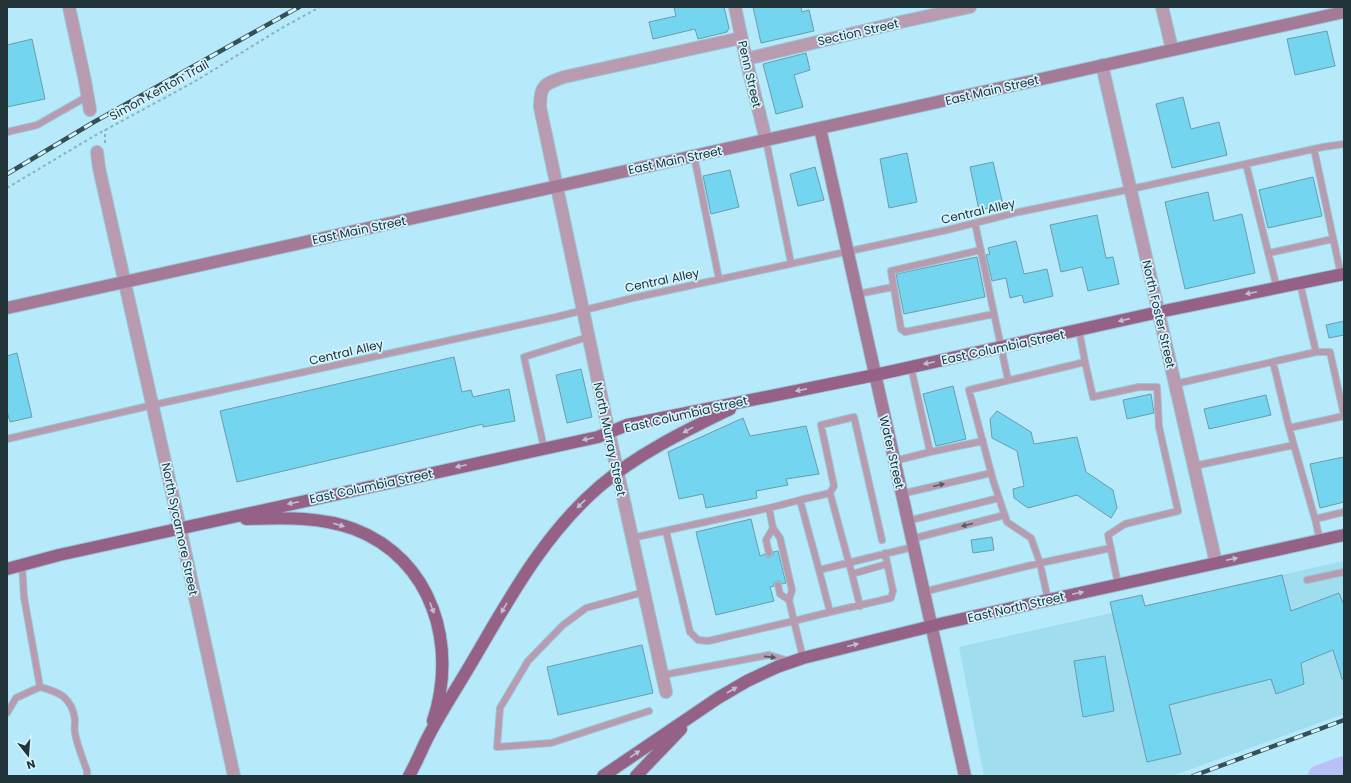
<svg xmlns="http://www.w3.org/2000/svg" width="1351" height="783" font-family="Poppins,sans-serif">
  <rect width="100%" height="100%" fill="#b6eafa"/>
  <path fill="#a0ddee" d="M1344,561V714L1172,776H984L959,647Z"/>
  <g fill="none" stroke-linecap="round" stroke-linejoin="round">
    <path stroke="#b8c0f8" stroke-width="22" d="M1319,776L1344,767"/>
  </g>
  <path fill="#73d5f0" stroke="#6b9cab" d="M674,7H724L729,28L727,32L698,39L695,29L653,39L649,22L676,16Z
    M753,7H801L802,12L809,10L814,31L761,43Z
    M1327,31L1335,66L1295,75L1287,39Z
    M32,39L45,99L7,107V45Z
    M806,53L810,70L794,75L803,107L776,114L763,64Z
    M1183,97L1191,129L1219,122L1227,155L1172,168L1156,104Z
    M907,153L917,202L889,208L880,159Z
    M993,162L1003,205L979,210L970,167Z
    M815,167L824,200L798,206L790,174Z
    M730,170L739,207L711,214L703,176Z
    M1313,177L1322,216L1268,228L1259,190Z
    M1208,192L1214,221L1242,214L1255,273L1185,289L1165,202Z
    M1097,215L1106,258L1113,257L1119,284L1088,291L1082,267L1061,272L1050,225Z
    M1016,241L1024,274L1047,269L1053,296L1024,303L1022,295L1010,298L1006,278L992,281L986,255L990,254L988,248Z
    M977,257L985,297L904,314L896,274Z
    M1344,321V335L1329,338L1326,325Z
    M17,353L32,417L10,422L7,411V356Z
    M454,357L462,392L471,390L473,397L509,389L515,421L483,427V424L237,482L220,411Z
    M581,369L592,417L567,423L556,375Z
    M953,386L966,439L936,446L923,394Z
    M1151,394L1154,413L1127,419L1123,400Z
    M1266,395L1271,415L1209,429L1204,409Z
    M997,411L1031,432L1034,444L1077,437L1086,472L1113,490L1117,508L1111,518L1077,495L1028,508L1014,498L1013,489L1024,486L1017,451L992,438L990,419Z
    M743,418L750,436L806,426L819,474L786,479L788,485L756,491L757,498L706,508L703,494L679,499L668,452Z
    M1344,457V502L1320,508L1310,464Z
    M751,519L760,556L765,554L767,557H770L773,555V552L778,551L786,583L782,584L780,581H777L774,583V586L770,587L774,601L716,615L696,532Z
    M992,537L994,550L973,553L971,540Z
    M1282,575L1291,611L1339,593L1344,605V679H1342L1333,650L1301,663L1304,684L1276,694L1271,679L1169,705L1181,754L1147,762L1110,602L1142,595L1145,606Z
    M642,645L653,693L558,715L547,667Z
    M1105,656L1114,711L1083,717L1074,661Z"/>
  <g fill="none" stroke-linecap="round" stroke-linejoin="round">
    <g stroke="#98c6d4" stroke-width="8">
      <path id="lane" d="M7,132L37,125L88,96
        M766,140L791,263
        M1314,149L1341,275
        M694,156L719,279
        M1246,164L1277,288
        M975,223L1008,380
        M981,250L891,271L901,329L905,332L994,314
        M1269,253L1333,239
        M858,294L893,287
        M1079,330L1085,362
        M1316,352H1330L1344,415
        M1273,362L1289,428
        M911,367L930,452
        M1175,384L1316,352L1300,283
        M1344,416L1289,428L1315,519L1344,512
        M7,439L153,405L556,317L633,298L947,230L1019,212L1131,189L1323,147L1344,144
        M544,448L524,357L588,337
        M894,461L930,452L983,441
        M1194,466L1294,445
        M830,493L852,574L887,564
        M901,494L991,473
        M800,500L830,493L834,486L821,425L854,417L882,540
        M769,508L773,528L780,538L792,590L789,600
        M1315,519L1320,540
        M907,521L999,498
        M666,531L690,632L698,640L708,641L794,621L789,600L780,594L778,585
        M632,538L769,508L800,500L819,570L913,547
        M911,539L1005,515
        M769,553L766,540L773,528
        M852,574L860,606
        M1307,580L1344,572
        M644,592L586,608L563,625L528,661L500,708L497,747L551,743L649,711
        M923,592L1040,563L1111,548
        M1048,600L1040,563L1031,538L1007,522L993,480L969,390L1085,362L1093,397L1139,387H1157L1159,427L1178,511L1125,524L1108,535L1118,584
        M830,612L891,598L893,591L885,553
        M803,658L794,621L830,612L819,570
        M663,675L769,655L789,661
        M40,687C60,692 72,698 75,720C75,724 74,729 75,733C77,745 83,759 87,771V776
        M7,713L16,698L40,687L24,597L22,564"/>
    </g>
    <g stroke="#98c6d4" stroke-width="14">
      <path id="street" d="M69,7L85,81L90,110
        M735,7L746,59L766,140
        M1162,7L1172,49
        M746,59L905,21L970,7
        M1102,65L1216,563
        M97,152L99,168L180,528L234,776
        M666,692L606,419L540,107C540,85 544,84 564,77L741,38"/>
    </g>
    <g stroke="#98c6d4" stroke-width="14">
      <path id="secondary" d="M820,128L965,776
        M7,308L1344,12"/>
    </g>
    <g stroke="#98c6d4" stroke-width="14">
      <path id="primary" d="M246,519C282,518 319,516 354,529C433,559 458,646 433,721
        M7,569L59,555L598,437L627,425L875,375L1159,312L1344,274
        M409,776C415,765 420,754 425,743C438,716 457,688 472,662C509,599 544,534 600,486C639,453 685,431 730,409
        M603,776L718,698L747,681L777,667L803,658L944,623L1344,535
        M636,776L681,729"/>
    </g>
    <path stroke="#88b2bf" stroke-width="2" stroke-dasharray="3 3" stroke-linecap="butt" d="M105,143V130
      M7,188L94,136L194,82L280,29L320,7"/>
    <use href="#lane" stroke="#b99bb0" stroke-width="6"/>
    <use href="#street" stroke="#b99bb0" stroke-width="12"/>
    <use href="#secondary" stroke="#a57a97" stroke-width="12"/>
    <use href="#primary" stroke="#956186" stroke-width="12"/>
    <g stroke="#375058" stroke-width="4.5">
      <path id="rail" d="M7,174L94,122L299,7
        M1193,776L1344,720"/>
    </g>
    <use href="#rail" stroke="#d5f4fd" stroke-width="3" stroke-dasharray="9" stroke-linecap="butt"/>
  </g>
  <defs><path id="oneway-solid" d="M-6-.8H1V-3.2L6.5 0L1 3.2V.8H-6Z"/></defs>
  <g fill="#bfc1d3">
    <use href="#oneway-solid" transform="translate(1251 293) rotate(168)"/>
    <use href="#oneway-solid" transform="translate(1124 320) rotate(167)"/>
    <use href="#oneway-solid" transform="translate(929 363) rotate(168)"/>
    <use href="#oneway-solid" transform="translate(801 390) rotate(169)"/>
    <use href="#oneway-solid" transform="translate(688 430) rotate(151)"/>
    <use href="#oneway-solid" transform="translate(588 439) rotate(168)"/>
    <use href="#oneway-solid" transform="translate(461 466) rotate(168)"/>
    <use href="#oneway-solid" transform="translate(293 503) rotate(168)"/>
    <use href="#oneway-solid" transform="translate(581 504) rotate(136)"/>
    <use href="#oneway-solid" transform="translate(339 525) rotate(16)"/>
    <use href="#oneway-solid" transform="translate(1232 559) rotate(-12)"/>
    <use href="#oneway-solid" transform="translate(1078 593) rotate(-12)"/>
    <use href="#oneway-solid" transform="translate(432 608) rotate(69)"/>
    <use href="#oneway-solid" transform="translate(504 608) rotate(120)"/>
    <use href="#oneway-solid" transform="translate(853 645) rotate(-14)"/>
    <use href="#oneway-solid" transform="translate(732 690) rotate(-30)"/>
    <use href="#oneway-solid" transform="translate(635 754) rotate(-35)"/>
  </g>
  <g fill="#565863">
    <use href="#oneway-solid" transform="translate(939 485) rotate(-14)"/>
    <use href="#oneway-solid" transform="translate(967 525) rotate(166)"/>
    <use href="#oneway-solid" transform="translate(770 657) rotate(6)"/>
  </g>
  <g text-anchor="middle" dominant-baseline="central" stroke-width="3.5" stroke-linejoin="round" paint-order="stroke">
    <g font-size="12" fill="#20343a" stroke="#d5f4fd">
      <text transform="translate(858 32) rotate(-13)">Section Street</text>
      <text transform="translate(750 74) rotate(77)">Penn Street</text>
      <text transform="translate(159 90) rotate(-29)">Simon Kenton Trail</text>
      <text transform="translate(992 90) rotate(-13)">East Main Street</text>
      <text transform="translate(675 160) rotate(-12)">East Main Street</text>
      <text transform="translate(978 211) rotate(-13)">Central Alley</text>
      <text transform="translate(359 230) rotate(-12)">East Main Street</text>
      <text transform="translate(662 280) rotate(-12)">Central Alley</text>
      <text transform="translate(1159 314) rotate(77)">North Foster Street</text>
      <text transform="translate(1003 347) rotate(-12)">East Columbia Street</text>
      <text transform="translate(346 352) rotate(-13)">Central Alley</text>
      <text transform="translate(686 414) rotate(-13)">East Columbia Street</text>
      <text transform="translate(610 439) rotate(78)">North Murray Street</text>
      <text transform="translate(892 452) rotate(77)">Water Street</text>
      <text transform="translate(371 486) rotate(-12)">East Columbia Street</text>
      <text transform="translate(180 529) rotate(78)">North Sycamore Street</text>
      <text transform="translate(1016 607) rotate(-13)">East North Street</text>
    </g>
  </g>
  <rect width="1351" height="783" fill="none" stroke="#20343a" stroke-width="16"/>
  <g transform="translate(28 755) rotate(163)" stroke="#d5f4fd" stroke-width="3" paint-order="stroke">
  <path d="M0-3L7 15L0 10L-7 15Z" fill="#20343a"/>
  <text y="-6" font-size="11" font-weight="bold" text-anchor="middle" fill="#20343a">N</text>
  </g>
</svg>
